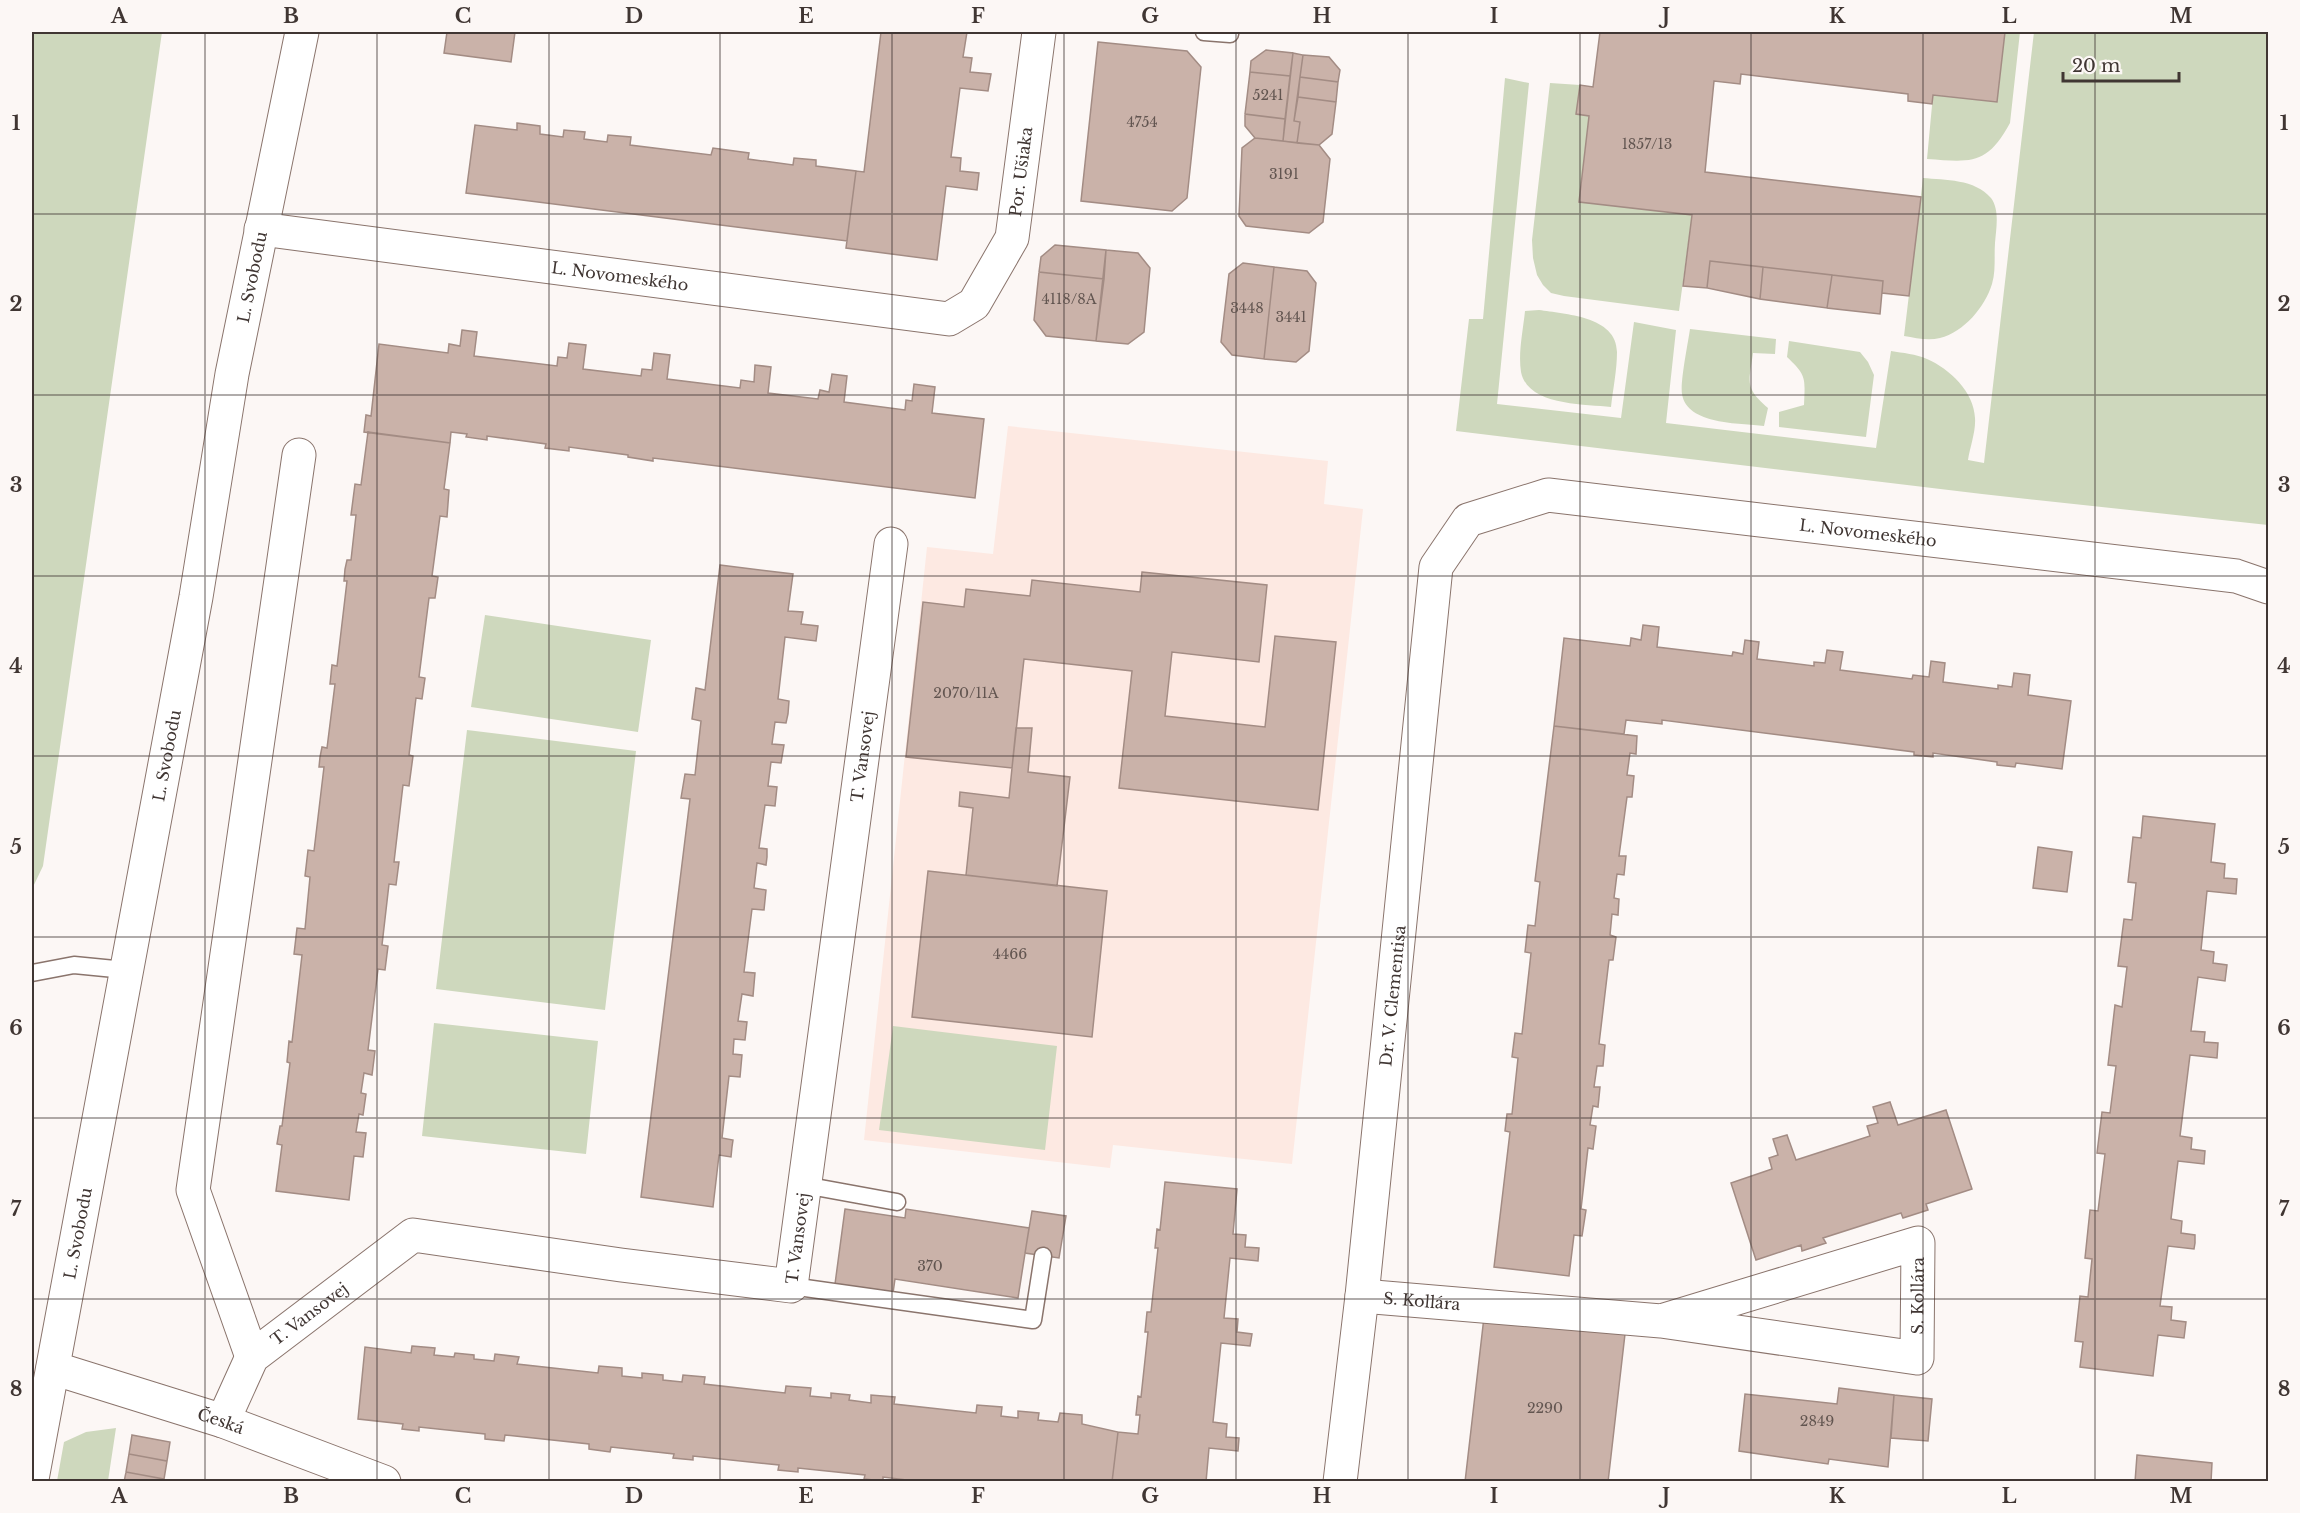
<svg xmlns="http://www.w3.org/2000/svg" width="2300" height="1513" font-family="'Libre Baskerville',serif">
  <rect width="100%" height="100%" fill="#fcf7f5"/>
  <path fill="#fde9e2" d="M1008,426L1328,461L1324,504L1363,509L1292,1164L1113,1145L1110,1168L864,1140L927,547L993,554Z"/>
  <path fill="#ced8bd" d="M32,32H162L43,866L32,889Z
    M2005,32H2020L2010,123C1987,166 1970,162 1927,159L1933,95L1997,102Z
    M2034,32H2268V525L1982,494L1456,431L1469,319H1483L1505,78L1529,83L1497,404L1621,418L1634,322L1676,330L1666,423L1876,448L1891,351C1903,353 1916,354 1927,359C1950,369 1974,392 1975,418C1976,431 1970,447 1968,460L1984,463Z
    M1550,83L1580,85L1577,114L1589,116L1579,201L1692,215L1679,311L1564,296L1551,293L1543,285L1537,275L1533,258L1532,240Z
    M1923,178C1945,180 1975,179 1991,198C2000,210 1996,229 1995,243C1994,256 1996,271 1992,284C1985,307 1964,332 1940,338C1928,341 1916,338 1904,336Z
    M1539,310C1564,314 1617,316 1617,352C1617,370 1613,389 1611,407C1584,404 1528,406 1521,372C1518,353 1523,331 1525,311Z
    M1690,329L1776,339L1775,354L1753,353C1749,383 1744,387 1768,408L1764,426C1740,423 1687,425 1682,394C1680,382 1688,343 1690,329Z
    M1789,341L1860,352L1868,362L1874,375L1866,437L1779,427V412L1804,405C1805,378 1807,376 1787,357Z
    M485,615L651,640L638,732L471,707Z
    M467,730L636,751L605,1010L436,989Z
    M434,1023L598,1041L586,1154L422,1136Z
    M893,1026L1057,1046L1045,1150L879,1130Z
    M116,1428L108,1481H57L64,1442L86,1432Z"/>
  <path fill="#cab2a9" stroke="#a38c84" stroke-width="1.5" d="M447,32H515L511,62L444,53Z
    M881,32H967L963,57L972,58L970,72L991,74L988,91L960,88L951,157L961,158L960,171L979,173L977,190L946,186L937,260L846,248L856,171L864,172Z
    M1600,32H2005L1997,102L1933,95L1932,104L1908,101V94L1741,74L1740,84L1714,81L1705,172L1921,197L1909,296L1882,293L1883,281L1710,261L1707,288L1683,286L1692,215L1579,202L1589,116L1576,114L1580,85L1593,87Z
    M1098,42L1187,51L1201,67L1187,198L1172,211L1081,201Z
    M1266,50L1293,53L1290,76L1250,72L1251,61Z
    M1293,53L1303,55L1294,121L1300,122L1297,143L1283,141Z
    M1303,55L1329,57L1340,70L1338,82L1300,77Z
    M1250,72L1290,76L1285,119L1245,114Z
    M1300,77L1338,82L1336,102L1298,97Z
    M1298,97L1336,102L1332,134L1319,145L1297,143L1300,122L1294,121Z
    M1245,114L1285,119L1283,141L1255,138L1245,126Z
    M517,123L540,126V134L563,137L564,130L585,132L584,139L607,142L608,135L631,137L630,145L711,155L713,148L749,153L748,159L793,165L794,158L816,160V166L856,171L847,241L466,193L475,125L517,130Z
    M1255,138L1319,145L1330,159L1323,222L1309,233L1246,226L1239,216L1242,148Z
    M1055,245L1106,250L1104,279L1039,272L1041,257Z
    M1106,250L1138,253L1150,268L1144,332L1128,344L1096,341Z
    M1710,261L1763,267L1760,299L1707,288Z
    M1243,263L1274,267L1264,359L1232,355L1221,342L1229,274Z
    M1274,267L1307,271L1316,283L1309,351L1296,362L1264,359Z
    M1763,267L1832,275L1827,308L1760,299Z
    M1039,272L1104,279L1096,341L1046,336L1034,320Z
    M1832,275L1883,281L1880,314L1827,308Z
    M462,330L477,332L474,356L557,366L558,357L567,358L569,343L586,345L583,369L641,376L642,369L652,370L654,353L670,355L667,379L740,388L741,380L754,382L755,365L771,367L768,393L818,399L820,390L829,392L832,374L847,376L844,402L905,410L906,400L912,401L914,384L935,387L932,413L984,419L975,498L653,458V461L628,457V455L569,447V451L545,448L546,444L487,436V440L466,437L467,434L451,432L450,443L364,432L366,415L371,416L379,344L448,353L449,344L460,346Z
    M368,432L450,443L444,489L449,490L447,517L440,516L432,576L438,577L435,598H429L419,677L425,678L422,699L416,698L409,755L413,756L409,786L403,785L394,862H399L396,885L389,884L382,945L388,946L385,970L378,969L368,1050L375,1051L372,1075L364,1073L361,1093L366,1094L363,1115L359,1114L356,1132L366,1133L363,1157L354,1156L349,1200L276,1191L282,1145L277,1144L280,1126H282L290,1063L287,1062L289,1041L292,1042L302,955L294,954L297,928L305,929L310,877L305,876L308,850L314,851L324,767H319L320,757L322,747L327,748L335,684H330L332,665L337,666L347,581H344L345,569L347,560H351L356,515H351L355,484L361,485Z
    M720,565L793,574L788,611L803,612L801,624L818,626L816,641L785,637L778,699L789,701L788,714L786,723L775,722L772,744L784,745L781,763L771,762L768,786L777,787L775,806L765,805L759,848L767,849V857L766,865L757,863L754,888L766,890L764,910L752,909L744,972L755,973L753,996L742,994L738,1021L747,1022L745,1040L734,1039L733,1054L742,1055L740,1077L729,1076L722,1138L733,1140L732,1147L731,1157L719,1155L713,1207L641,1197L690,799L681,798L685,774L695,775L701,721L692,719L696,688L705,690Z
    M1142,572L1267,585L1259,662L1172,652L1165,716L1265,727L1275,636L1336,642L1318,810L1119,788L1132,671L1024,659L1012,768L906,757L923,602L964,607L966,589L1030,596L1032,580L1140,592Z
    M1643,625L1659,627L1657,647L1732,656L1733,652L1743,654L1745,640L1759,642L1757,659L1814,666V662L1825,663L1827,650L1843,652L1840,670L1912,679L1913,675L1929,677L1931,661L1945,663L1943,682L1998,689V685L2012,687L2014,673L2030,675L2028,695L2071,701L2062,769L2016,763L2015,767L1997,765V762L1933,753V757L1914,755V752L1662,720V724L1626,720L1624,734L1554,726L1564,638L1630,646L1631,638L1641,640Z
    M1554,726L1637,736L1636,754L1630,753L1627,775L1634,776L1632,797H1627L1619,856H1626L1624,875L1617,874L1614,898L1619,899L1618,915L1612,914L1610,935L1616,937L1613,960H1609L1599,1044L1605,1045L1603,1066H1597L1594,1087H1600L1598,1107L1593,1106L1590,1125L1596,1126L1593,1149L1588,1148L1581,1209L1586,1210L1582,1236L1574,1235L1569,1276L1494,1267L1510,1132L1505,1131L1506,1122L1507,1114H1512L1518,1058L1512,1057L1515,1033L1522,1034L1531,953L1525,952L1528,925L1535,926L1540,882L1535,881Z
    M1016,728H1032L1028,772L1070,777L1057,886L966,875L973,808L959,806L960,792L1009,798Z
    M2143,816L2215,824L2211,862L2225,864L2224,878L2237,879L2236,894L2207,891L2201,950L2214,952L2213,963L2227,965L2225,981L2198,977L2191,1031L2205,1032L2204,1042L2218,1043L2217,1058L2190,1055L2180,1136L2192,1138L2191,1149L2205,1151L2204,1164L2178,1161L2171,1219L2182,1221L2181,1233L2195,1235V1243L2194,1249L2168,1246L2160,1306L2172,1307L2171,1320L2186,1322L2184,1338L2158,1335L2153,1376L2080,1367L2083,1342L2075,1341L2080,1296L2088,1297L2092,1259L2085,1258L2090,1210L2098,1211L2105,1154L2097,1153L2102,1112L2110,1113L2116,1066L2108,1065L2115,1005L2122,1007L2127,967L2118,966L2124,919L2132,920L2136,883L2128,882L2133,837L2141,838Z
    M2038,847L2072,852L2067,892L2033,888Z
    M928,871L1107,891L1092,1037L912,1017Z
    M1890,1102L1898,1125L1946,1110L1972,1189L1926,1204L1928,1210L1903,1218L1901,1213L1823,1238L1826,1243L1802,1251L1801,1245L1756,1260L1731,1183L1772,1169L1769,1158L1778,1155L1773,1139L1787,1135L1796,1160L1870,1136L1867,1126L1878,1123L1873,1107Z
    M1165,1182L1237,1189L1233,1234L1246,1235L1245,1247L1259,1248L1258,1261L1230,1258L1224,1318L1238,1319L1237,1332L1252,1334L1250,1346L1221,1343L1213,1422L1227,1424L1226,1437L1239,1438L1238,1451L1209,1448L1206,1482H1112L1118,1432L1138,1434L1140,1415H1136L1138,1396L1141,1397L1148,1332H1145L1147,1312H1151L1158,1248H1155L1157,1229L1160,1230Z
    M845,1209L905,1218L906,1209L1029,1228L1018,1298L895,1279L893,1293L835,1284Z
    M1032,1211L1066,1216L1059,1258L1025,1253Z
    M1484,1317L1625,1334L1608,1482H1465Z
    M412,1346L435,1348L434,1355L454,1357L455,1353L474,1355V1359L494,1361L495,1354L519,1357L517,1364L598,1373L599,1366L622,1368V1376L642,1378V1373L663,1375V1380L682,1382L683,1375L705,1377L704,1384L785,1393L786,1386L811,1388L810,1396L831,1398V1393L850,1395L849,1400L871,1403V1395L895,1397L894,1404L976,1413L977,1405L1002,1407L1001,1416L1018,1418V1411L1039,1413L1038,1420L1058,1422L1060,1413L1082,1415V1424L1118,1432L1112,1482H923L883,1477V1481L864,1479L865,1475L798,1468V1472L778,1470L779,1465L693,1456V1460L673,1458L674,1454L611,1447L610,1452L589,1449V1444L505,1435L504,1441L485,1439V1434L419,1427V1431L410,1430L402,1429L403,1424L358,1419L365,1347L411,1353Z
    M1839,1388L1894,1395L1888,1467L1829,1459L1828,1464L1739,1451L1745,1394L1837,1404Z
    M1894,1395L1932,1399L1928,1441L1891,1438Z
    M132,1435L170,1442L167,1461L129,1454Z
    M129,1454L167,1461L164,1479L126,1472Z
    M2137,1455L2212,1463L2211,1482H2135Z
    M126,1472L164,1479V1482H124Z"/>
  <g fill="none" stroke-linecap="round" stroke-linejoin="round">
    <g stroke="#8a746c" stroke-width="19">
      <path id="lane" d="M1204,32L1230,34
        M32,973L74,965L125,970
        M804,1185L897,1202
        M791,1286L1033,1320L1043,1256"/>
    </g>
    <g stroke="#8a746c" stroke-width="35">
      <g id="street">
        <path id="s1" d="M261,229L949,319L974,304L1012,238L1039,32"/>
        <path id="s2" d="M1362,1296L1661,1321L1917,1358L1918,1243L1661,1321"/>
        <path d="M252,1357L193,1190L299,455"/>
        <path id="s3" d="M53,1368L223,1421L384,1482"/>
        <path id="s4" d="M223,1421L252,1357L413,1235L621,1265L791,1286L891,544"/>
        <path id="s5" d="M32,1479L196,597L232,374L302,32"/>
        <path id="s6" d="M1340,1482L1362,1296L1436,567L1468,520L1548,495L2236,576L2268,587"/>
      </g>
    </g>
    <use href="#lane" stroke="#fff" stroke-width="16"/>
    <use href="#street" stroke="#fff" stroke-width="33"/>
  </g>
  <path fill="none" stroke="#403633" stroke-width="1.5" stroke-opacity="0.55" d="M205,32V1482M377,32V1482M549,32V1482M720,32V1482M892,32V1482M1064,32V1482M1236,32V1482M1408,32V1482M1580,32V1482M1751,32V1482M1923,32V1482M2095,32V1482M32,214H2268M32,395H2268M32,576H2268M32,756H2268M32,937H2268M32,1118H2268M32,1299H2268"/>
  <g text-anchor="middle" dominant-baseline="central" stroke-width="4.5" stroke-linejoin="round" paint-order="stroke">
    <g font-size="14" fill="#625550">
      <text x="1268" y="95">5241</text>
      <text x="1142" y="122">4754</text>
      <text x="1647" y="144">1857/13</text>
      <text x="1284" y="174">3191</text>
      <text x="1069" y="299">4118/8A</text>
      <text x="1247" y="308">3448</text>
      <text x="1291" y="317">3441</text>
      <text x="966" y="693">2070/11A</text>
      <text x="1010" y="954">4466</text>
      <text x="930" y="1266">370</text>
      <text x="1545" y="1408">2290</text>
      <text x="1817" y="1421">2849</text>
    </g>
    <g font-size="16" fill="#403633" stroke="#fcf7f5">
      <text stroke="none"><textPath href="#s1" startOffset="866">Por. Ušiaka</textPath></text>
      <text stroke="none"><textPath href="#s1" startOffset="362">L. Novomeského</textPath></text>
      <text stroke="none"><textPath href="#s5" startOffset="1222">L. Svobodu</textPath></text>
      <text stroke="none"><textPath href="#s6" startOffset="1383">L. Novomeského</textPath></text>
      <text stroke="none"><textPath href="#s5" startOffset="736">L. Svobodu</textPath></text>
      <text stroke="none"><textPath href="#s4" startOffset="1188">T. Vansovej</textPath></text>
      <text stroke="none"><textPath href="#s6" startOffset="489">Dr. V. Clementisa</textPath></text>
      <text stroke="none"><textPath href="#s5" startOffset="250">L. Svobodu</textPath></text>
      <text stroke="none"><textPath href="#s4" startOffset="702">T. Vansovej</textPath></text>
      <text stroke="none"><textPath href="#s2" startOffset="621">S. Kollára</textPath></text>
      <text stroke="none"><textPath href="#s2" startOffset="60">S. Kollára</textPath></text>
      <text stroke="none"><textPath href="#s4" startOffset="142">T. Vansovej</textPath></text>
      <text stroke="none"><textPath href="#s3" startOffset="176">Česká</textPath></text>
    </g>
  </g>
  <rect width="2300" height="1513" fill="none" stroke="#fcf7f5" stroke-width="66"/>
  <path d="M2063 72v9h116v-9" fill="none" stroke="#403633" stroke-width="3"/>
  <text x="2072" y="72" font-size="18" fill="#403633" stroke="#fcf7f5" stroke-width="4.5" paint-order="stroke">20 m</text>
  <rect x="33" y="33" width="2234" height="1447" fill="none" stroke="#403633" stroke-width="2"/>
  <g font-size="20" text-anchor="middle" font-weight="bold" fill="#403633">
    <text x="119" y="23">A</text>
    <text x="291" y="23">B</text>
    <text x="463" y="23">C</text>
    <text x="634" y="23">D</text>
    <text x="806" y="23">E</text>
    <text x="978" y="23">F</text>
    <text x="1150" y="23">G</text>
    <text x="1322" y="23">H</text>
    <text x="1494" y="23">I</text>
    <text x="1666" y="23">J</text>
    <text x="1837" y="23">K</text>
    <text x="2009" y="23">L</text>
    <text x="2181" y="23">M</text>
    <text x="16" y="130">1</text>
    <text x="2284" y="130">1</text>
    <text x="16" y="311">2</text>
    <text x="2284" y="311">2</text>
    <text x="16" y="492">3</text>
    <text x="2284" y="492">3</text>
    <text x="16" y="673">4</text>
    <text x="2284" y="673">4</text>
    <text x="16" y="854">5</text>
    <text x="2284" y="854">5</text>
    <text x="16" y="1035">6</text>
    <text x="2284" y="1035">6</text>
    <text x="16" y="1216">7</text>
    <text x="2284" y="1216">7</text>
    <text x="16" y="1396">8</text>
    <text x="2284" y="1396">8</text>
    <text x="119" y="1503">A</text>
    <text x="291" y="1503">B</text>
    <text x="463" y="1503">C</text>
    <text x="634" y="1503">D</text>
    <text x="806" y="1503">E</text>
    <text x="978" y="1503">F</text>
    <text x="1150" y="1503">G</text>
    <text x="1322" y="1503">H</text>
    <text x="1494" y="1503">I</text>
    <text x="1666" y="1503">J</text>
    <text x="1837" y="1503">K</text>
    <text x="2009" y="1503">L</text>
    <text x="2181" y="1503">M</text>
  </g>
</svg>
